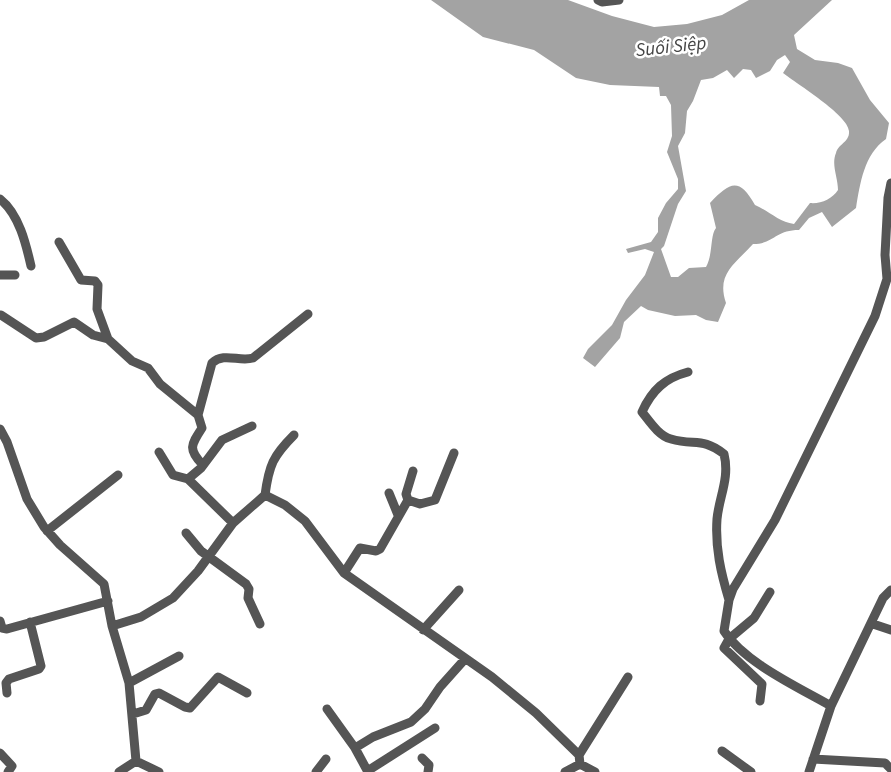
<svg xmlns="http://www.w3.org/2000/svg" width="891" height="772" font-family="'Source Sans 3',sans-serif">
  <rect width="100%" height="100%" fill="#fff"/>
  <path fill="#a3a3a3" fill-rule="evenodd" d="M431,0H568L612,16L654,27L687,24L722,15L749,0H832L794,35L797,49L815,60L838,63L852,68L870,100L889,123L886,139C864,154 860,184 856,208L832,227L822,212L809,218L799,230C775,230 774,244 753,244C735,264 716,274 726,303L718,322L706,320L696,315L675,316L648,310L641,306L624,322L620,338L595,367L583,358L588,349L612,325L626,300L645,275L654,252L645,249L628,253L626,249L651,242L658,232V218L666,203L678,189V179L667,152L672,136L671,105L666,96H660L659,87L610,85L576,78L534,50L483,37ZM785,55L790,62L783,73C797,84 848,115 849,131C850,142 838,144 836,153C831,165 838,177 838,190C832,199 821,204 810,203L794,224C779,222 769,211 755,205C739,177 730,182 710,203L716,228C710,235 713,255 706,267L689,268L678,277H671L661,249L664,246L678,204L686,191L678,146L685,133L687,111L693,101L701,80L713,78L727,70L734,78L743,69L751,70L756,78L770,71L777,60Z"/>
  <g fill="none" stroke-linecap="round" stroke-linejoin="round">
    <path stroke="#555" stroke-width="9" d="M598,0L602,2L619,0
      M0,199C19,214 26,244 31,266
      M59,242L81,280L95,281L98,285L97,309L108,339L132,361L148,368L160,384L198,415L202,428C191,445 188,449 202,464
      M0,275H15
      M1,315L36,338L44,337L74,322L93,335L108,339
      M688,372C665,378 652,390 642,412C650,422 659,436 671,439C695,446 702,437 724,454C730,478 719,497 717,519C715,548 721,573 729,600
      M198,415L212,363C224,352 239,362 253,358L308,314
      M0,429L7,442L27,499L44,527L60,545L104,584L112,626L129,683L136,761
      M159,452L173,475L188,479L233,523
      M188,479L201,468L222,440L252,426
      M389,493L398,515
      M265,495L285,505L305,521L344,573L492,677L536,713L579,755
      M408,500L406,494L413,471
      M47,531L118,475
      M186,533L201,551L246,584L249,589L248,598L260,624
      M344,573L360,548L376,551L380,549L408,500L420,504L435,500L454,453
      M0,621L2,628L7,629L108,601
      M873,624L891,630
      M112,626L141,617L173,598L198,571L233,523L265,495C269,465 273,456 294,435
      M423,630L459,590
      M129,683L179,656
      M7,693L6,683L9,679L39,669L41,666L30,622
      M760,701L762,684L724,648L729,639L754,618L770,592
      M831,706C798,687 745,663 724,631L729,600L733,589L775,520L875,316L887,279L885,255L888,198L891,183
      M327,709L355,748L368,772
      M133,714L146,710L155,694L159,693L185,707L190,708L218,677L247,693
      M355,748L373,737L411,722L425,709L440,687L465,659
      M722,751L751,772
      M0,753L12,766L8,772
      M422,758L429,765L428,772
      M813,759L885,763L891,769
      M136,761L159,772
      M580,764L579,755L628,677
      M369,770L435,728
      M119,772L136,761
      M316,772L326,759
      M565,772L580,764L595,772
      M809,772L831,706L883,598L891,590"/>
  </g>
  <g text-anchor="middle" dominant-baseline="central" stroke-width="5" stroke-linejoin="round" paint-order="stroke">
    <g font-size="19" font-style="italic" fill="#444" stroke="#fff">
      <text transform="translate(671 47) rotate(-6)">Suối Siệp</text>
    </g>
  </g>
</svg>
